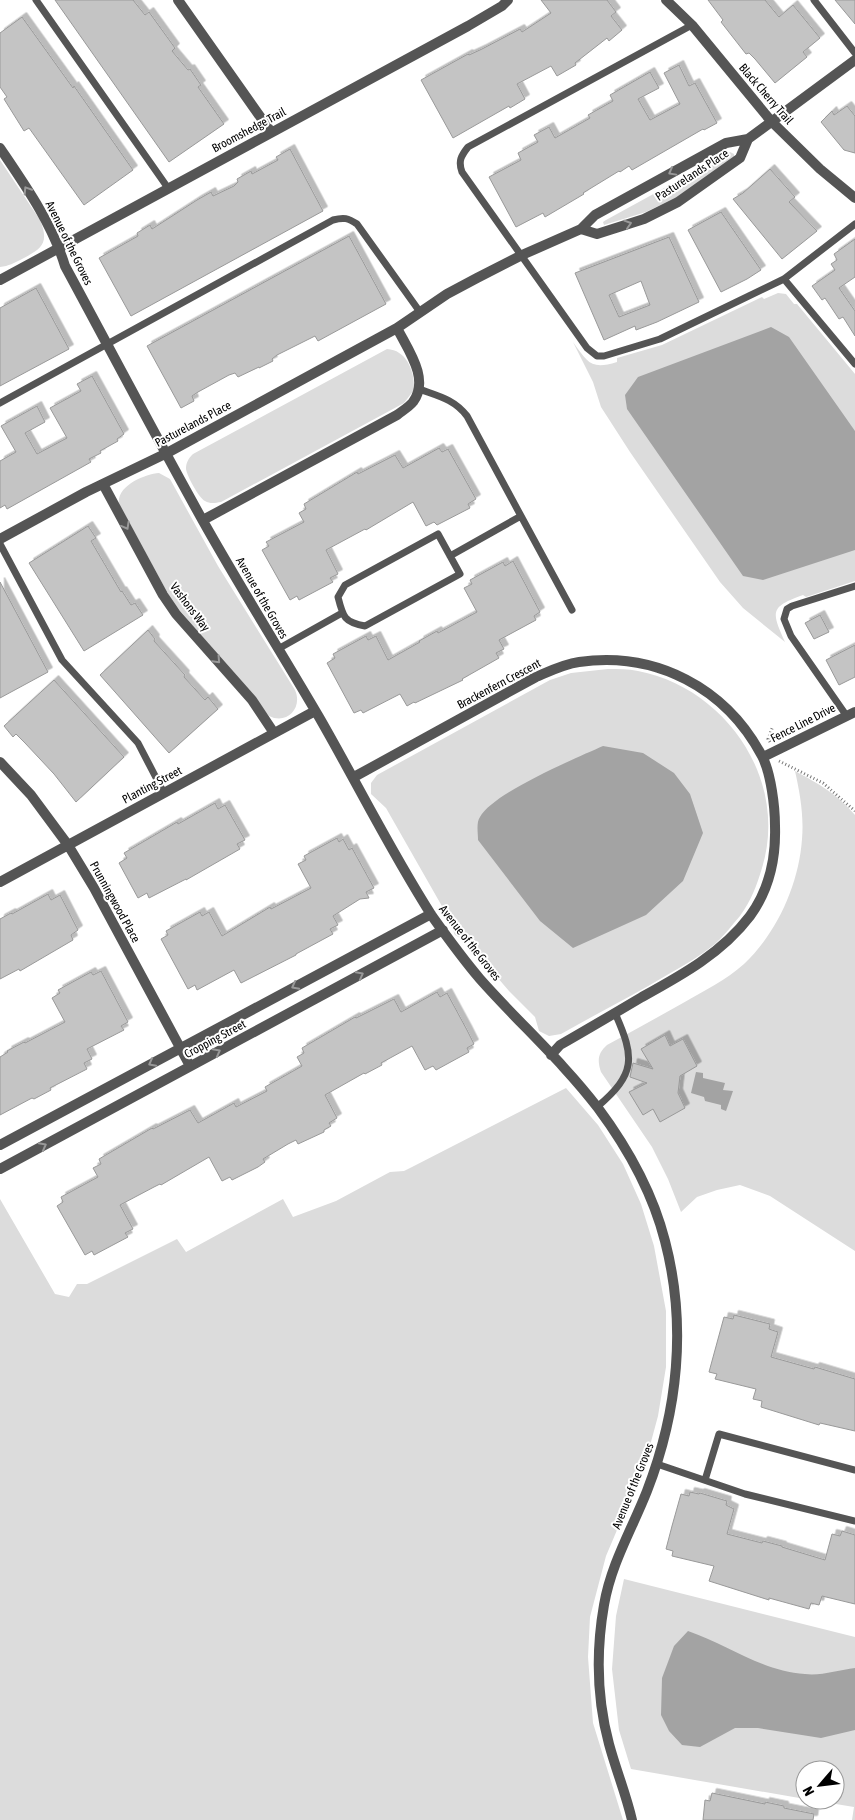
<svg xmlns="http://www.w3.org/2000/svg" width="855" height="1820" font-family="'Asap Condensed',sans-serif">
  <defs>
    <filter id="shadow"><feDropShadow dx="4.5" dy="-4.5" stdDeviation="0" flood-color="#0004"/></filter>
  </defs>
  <rect width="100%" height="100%" fill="#fff"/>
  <path fill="#dcdcdc" d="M730,152L734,154V157L677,197L646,212L604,225L603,222L606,220Z
    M0,160L40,220C50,244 41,249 22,259C14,263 9,266 0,267Z
    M778,293L786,294L794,304H797L855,374V581L806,597L803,595C770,607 771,611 785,642L743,608L720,582L630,452L601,407L593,382L573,342C588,363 591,370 617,362V358L662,345L762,297L764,299Z
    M387,349C407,350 415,372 414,390L404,403L221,502C215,503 210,504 205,501C199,498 187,476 186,469C186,463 188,459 193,454Z
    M159,473L170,479L218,566L295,690C303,708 287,725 269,716L172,601L119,504C116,486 145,474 159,473Z
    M608,669C618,669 628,669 638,671C726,688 789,780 762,868C757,885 751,901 740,916C732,925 724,936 715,944C700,956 683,966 667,975C632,996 596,1014 561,1034L549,1036L539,1031L535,1017L509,991L467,942L455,935L443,908L386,808L371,794V783L377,775L550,680L571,673Z
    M795,771C819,784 837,794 855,815V1251L770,1196L740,1185L717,1190L697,1197L681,1212L668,1179L652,1147L601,1072C597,1060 598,1053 607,1045C633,1031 658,1017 683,1003C704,991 726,980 744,964C777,933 799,884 802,839C804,816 800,793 795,771Z
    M566,1088L598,1125L623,1164L641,1204L654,1246L666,1311V1367L658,1416L645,1464L606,1556L590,1617L588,1657L593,1723L623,1820H0V1199L55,1294L69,1297L77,1284H87L177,1239L186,1252L283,1199L293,1217L336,1201L390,1172L404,1171L412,1167Z
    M624,1579L855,1637V1820H852L854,1807L812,1800H835V1770H805V1799L631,1769L619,1730L612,1669L616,1616Z"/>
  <path fill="#a3a3a3" d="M771,327L789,337L855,431V550L763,580L743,576L627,409L625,395L638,377Z
    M603,746L643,753L674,773L690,794L703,833L683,881L646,915L573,948L540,921L478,840C478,833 476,822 480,817C493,793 576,758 603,746Z
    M696,1072L703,1073V1078L725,1083L723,1090L733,1091L726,1111L721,1109V1105L705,1101L704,1097L691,1093Z
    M688,1631C728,1645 762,1671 805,1674C821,1676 839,1670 855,1668V1730L821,1738L758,1728H735L700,1747L682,1745L669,1731L661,1715L662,1678L674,1646Z"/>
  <path fill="#c4c4c4" stroke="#999" fill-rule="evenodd" filter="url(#shadow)" d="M55,0H133L145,15L149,12L175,48L172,51L188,70L190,69L201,85L198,87L224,124L169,162Z
    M541,0H607L616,12L611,16L622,30L609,41L607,38L575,63L576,65L557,76L551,66L517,84L525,99L510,108L509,106L453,138L421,80L468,54L469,55L482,49L520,29L522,32L551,13Z
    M708,0H765L779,17L793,5L820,38L803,52L807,57L775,83L755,59L749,53L746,54L721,22L723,20Z
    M835,0H855V24Z
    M22,17L73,88L74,86L133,170L84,205L29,128L24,131L4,99L7,97L0,87V33Z
    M679,65L689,86L695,83L717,123L704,130L703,129L632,170L629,166L620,172L619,171L583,193L584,194L545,217L543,213L516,227L489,177L521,160L518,153L538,142L534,135L549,127L555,138L590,118L588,115L613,101L610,95L650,72L659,88L638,99L650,120L680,104L664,73Z
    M847,106L855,116V153L844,150L821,122L832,111L834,115Z
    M290,149L323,211L131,316L99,258L138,236L137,233L150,225L152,229L197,200L211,192L213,196L234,186L238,182L237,179L251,171L252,174L278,160L276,157Z
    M770,169L795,197L789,202L817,231L782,259L733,199L743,193Z
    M721,212L761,270L747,279L721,292L688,230Z
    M349,236L386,304L318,341L315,336L277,355L272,359L273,361L259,368V367L238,377L235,373L229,375L198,392L192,396L194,401L181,408L147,346Z
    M669,237L699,302L657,322L636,330L635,326L604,340L575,273ZM641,281L650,305L619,317L609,295Z
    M855,239V277L839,288L855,311V336L843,317L839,319L825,298L822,300L812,286L835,270L831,264L837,260L834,254Z
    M36,288L69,349L0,386V308Z
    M92,376L124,434L117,439L118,441L100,451L101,453L89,459L91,462L7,509L5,505L0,508V461L16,452L1,426L37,406L45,422L25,433L37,454L67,438L50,408L81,391L77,384Z
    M439,448L442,452L448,449L476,499L468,504L470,508L437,525L434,522L426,526L413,502L366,530L365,529L326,550L338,574L330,578L333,582L299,600L297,596L290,600L262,550L269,546L266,542L304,522L299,513L306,509L304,504L357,472L358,474L395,455L403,468Z
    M88,526L96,538L91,541L121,592L122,591L131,605L135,603L143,615L84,651L29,563Z
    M513,561L540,612L534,616L536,620L499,640L504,649L496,653L499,658L462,679L463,680L415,703L414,702L407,706L400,694L363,713L361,710L354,713L327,663L335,658L333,654L366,636L368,640L376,636L388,660L420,642L419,641L437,631L438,633L477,612L464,588L472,584L470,580L503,562L505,566Z
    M0,582L48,672L0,698Z
    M820,615L829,632L814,639L805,623Z
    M148,630L155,639L154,641L185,675L184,677L205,700L208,697L218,709L169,753L100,675Z
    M855,645V677L839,685L826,660Z
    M54,680L124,757L76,802L54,774L25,743L16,734L13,737L4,726Z
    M215,803L218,809L225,805L245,840L237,844L240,849L186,880V879L149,898L147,893L138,898L119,863L127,858L124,853L177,822L178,824Z
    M337,838L339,842L343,839L349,850L352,848L374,888L366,892L369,898L360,899L333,916L338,925L330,929L333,934L296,954V955L241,983L234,970L197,990L195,985L188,989L161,939L168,935L166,931L200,912L202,916L209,912L222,936L270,907L271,909L311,888L298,864L306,860L304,856Z
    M48,894L51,900L60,895L78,930L71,935L73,940L20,971L19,969L0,979V919L11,913L12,914Z
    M101,971L128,1022L121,1026L124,1030L87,1049L92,1059L84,1063L87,1069L50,1088L51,1090L34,1099L32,1098L0,1115V1057L8,1052L7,1051L24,1042L25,1043L65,1022L52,998L60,993L58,990L91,972L93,975Z
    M437,992L440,997L447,993L467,1030L474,1044L467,1048L469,1052L436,1070L433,1066L425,1070L412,1046L381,1063L382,1065L365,1074L364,1073L325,1095L337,1118L329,1123L331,1126L324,1130V1132L298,1144L296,1140L288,1144L263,1159L265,1162L258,1167L232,1180L230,1177L222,1181L209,1157L161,1185L160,1184L154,1187L120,1205L133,1229L125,1233L128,1237L94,1255L92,1251L85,1255L57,1206L63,1202L61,1197L98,1177L93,1168L101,1164L99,1159L152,1128L153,1129L190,1110L198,1123L234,1103L236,1107L267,1091L265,1087L302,1066L297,1057L304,1053L302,1048L355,1017L356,1018L394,999L401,1012Z
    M665,1035L670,1046L683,1039L697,1066L680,1076L678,1093L685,1108L660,1122L653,1109L643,1115L629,1092L647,1083L630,1077L633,1063L653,1069L641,1049Z
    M734,1315L770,1324L769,1329L778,1332L771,1357L814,1369L815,1367L855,1379V1431L820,1423L819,1425L761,1407L762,1401L753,1399L756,1389L715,1379L717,1374L709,1372L724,1317L733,1319Z
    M690,1492L699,1494L700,1493L727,1501L726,1505L734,1509L727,1534L762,1543L763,1541L782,1546V1547L825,1560L832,1534L840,1536L842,1531L855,1535V1604L822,1596L819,1605L811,1603L809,1609L769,1598V1600L709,1581L714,1566L672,1556L673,1551L666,1549L672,1526L681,1494L689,1496Z
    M712,1793L765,1804V1802L784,1806V1808L814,1814L813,1820H703L705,1800L710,1801Z"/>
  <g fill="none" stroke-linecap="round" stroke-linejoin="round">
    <path stroke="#777" stroke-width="3" stroke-dasharray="1 2.5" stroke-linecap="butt" d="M770,742L768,739L773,726
      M779,761L823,783L855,811"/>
    <path stroke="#555" stroke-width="7" d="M36,0L168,188
      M814,0L855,53
      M692,25L468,147C461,156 458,161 462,172L587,348L597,356H604L660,339L784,279L855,224
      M784,279L855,364
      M419,389C438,396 454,399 467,416L521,516
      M0,403L333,220C344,217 348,218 357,224L420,312
      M438,534L460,574L365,626C344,622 343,617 338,597L345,585Z
      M0,544L62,660L138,743L164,793
      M450,556L521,516L572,610
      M278,649L342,613
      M846,715L791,636L784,619L787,609L792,606L855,586
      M597,1107C636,1074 635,1058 615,1013
      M657,1464L745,1494L855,1521
      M705,1480L719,1434L855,1470"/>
    <path stroke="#555" stroke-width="10" d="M178,0L271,132
      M666,0L692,25L771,121L820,169L855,198
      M0,148C25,185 52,223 65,266C111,351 156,437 203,521C240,587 281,652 319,717C357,783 391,852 432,916C447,937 463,959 480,979C518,1022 563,1062 598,1108C627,1147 653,1194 665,1241C687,1325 678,1411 647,1491C632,1529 611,1564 604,1605C596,1651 597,1699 609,1744C616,1770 626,1794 632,1820
      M581,229L597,234L644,219L678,202L740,158L748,139
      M0,280L468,26L502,6L508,0
      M103,484L163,595L176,614L252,700L274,733
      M203,520L397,415C402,411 409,407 413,402C430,379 408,350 397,328
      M0,539L86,492L167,453L397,328L447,294L477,278L522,255L581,229L595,215L726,143L748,139L855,60
      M763,757L855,712
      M0,762L31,795L68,845L94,888L190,1066
      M354,777L536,677C550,671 564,664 579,662C656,651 726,688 762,756C771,773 775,807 775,826C776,858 769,890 750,916C722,953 682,975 642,997C615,1013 588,1029 560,1045L551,1055
      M0,882L315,711
      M0,1145L431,914
      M0,1169L443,930"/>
  </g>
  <defs><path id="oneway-chevron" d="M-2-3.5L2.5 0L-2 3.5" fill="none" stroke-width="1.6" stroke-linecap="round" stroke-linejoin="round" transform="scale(1.25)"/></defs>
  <g stroke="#999">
    <use href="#oneway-chevron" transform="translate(672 172) rotate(151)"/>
    <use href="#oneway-chevron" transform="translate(27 190) rotate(-122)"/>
    <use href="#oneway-chevron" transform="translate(628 224) rotate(-18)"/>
    <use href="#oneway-chevron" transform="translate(126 526) rotate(61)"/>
    <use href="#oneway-chevron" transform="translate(217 660) rotate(47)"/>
    <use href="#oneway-chevron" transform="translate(360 975) rotate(-28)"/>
    <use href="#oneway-chevron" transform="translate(295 986) rotate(152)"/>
    <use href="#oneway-chevron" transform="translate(217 1052) rotate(-28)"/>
    <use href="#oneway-chevron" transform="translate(152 1063) rotate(152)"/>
    <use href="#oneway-chevron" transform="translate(43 1146) rotate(-28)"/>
  </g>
  <g text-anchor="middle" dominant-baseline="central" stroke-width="4" stroke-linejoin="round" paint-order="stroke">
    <g font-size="12" fill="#000" stroke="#fff">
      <text transform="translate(766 94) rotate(49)">Black Cherry Trail</text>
      <text transform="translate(249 130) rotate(-28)">Broomshedge Trail</text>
      <text transform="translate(692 175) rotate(-33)">Pasturelands Place</text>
      <text transform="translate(69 243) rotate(64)">Avenue of the Groves</text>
      <text transform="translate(193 424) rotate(-28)">Pasturelands Place</text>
      <text transform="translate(262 598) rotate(60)">Avenue of the Groves</text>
      <text transform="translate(190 607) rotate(53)">Vashons Way</text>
      <text transform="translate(499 684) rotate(-28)">Brackenfern Crescent</text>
      <text transform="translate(803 723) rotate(-27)">Fence Line Drive</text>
      <text transform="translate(152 785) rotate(-28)">Planting Street</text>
      <text transform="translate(115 902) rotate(61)">Prunningwood Place</text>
      <text transform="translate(470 943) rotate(52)">Avenue of the Groves</text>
      <text transform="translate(215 1039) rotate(-28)">Cropping Street</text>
      <text transform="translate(633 1486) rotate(-68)">Avenue of the Groves</text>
    </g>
  </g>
  <g transform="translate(820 1785) rotate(242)"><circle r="24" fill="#ffffff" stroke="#999999"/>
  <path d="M0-4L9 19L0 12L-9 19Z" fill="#000000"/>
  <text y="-8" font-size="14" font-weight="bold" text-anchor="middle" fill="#000000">N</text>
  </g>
</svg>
